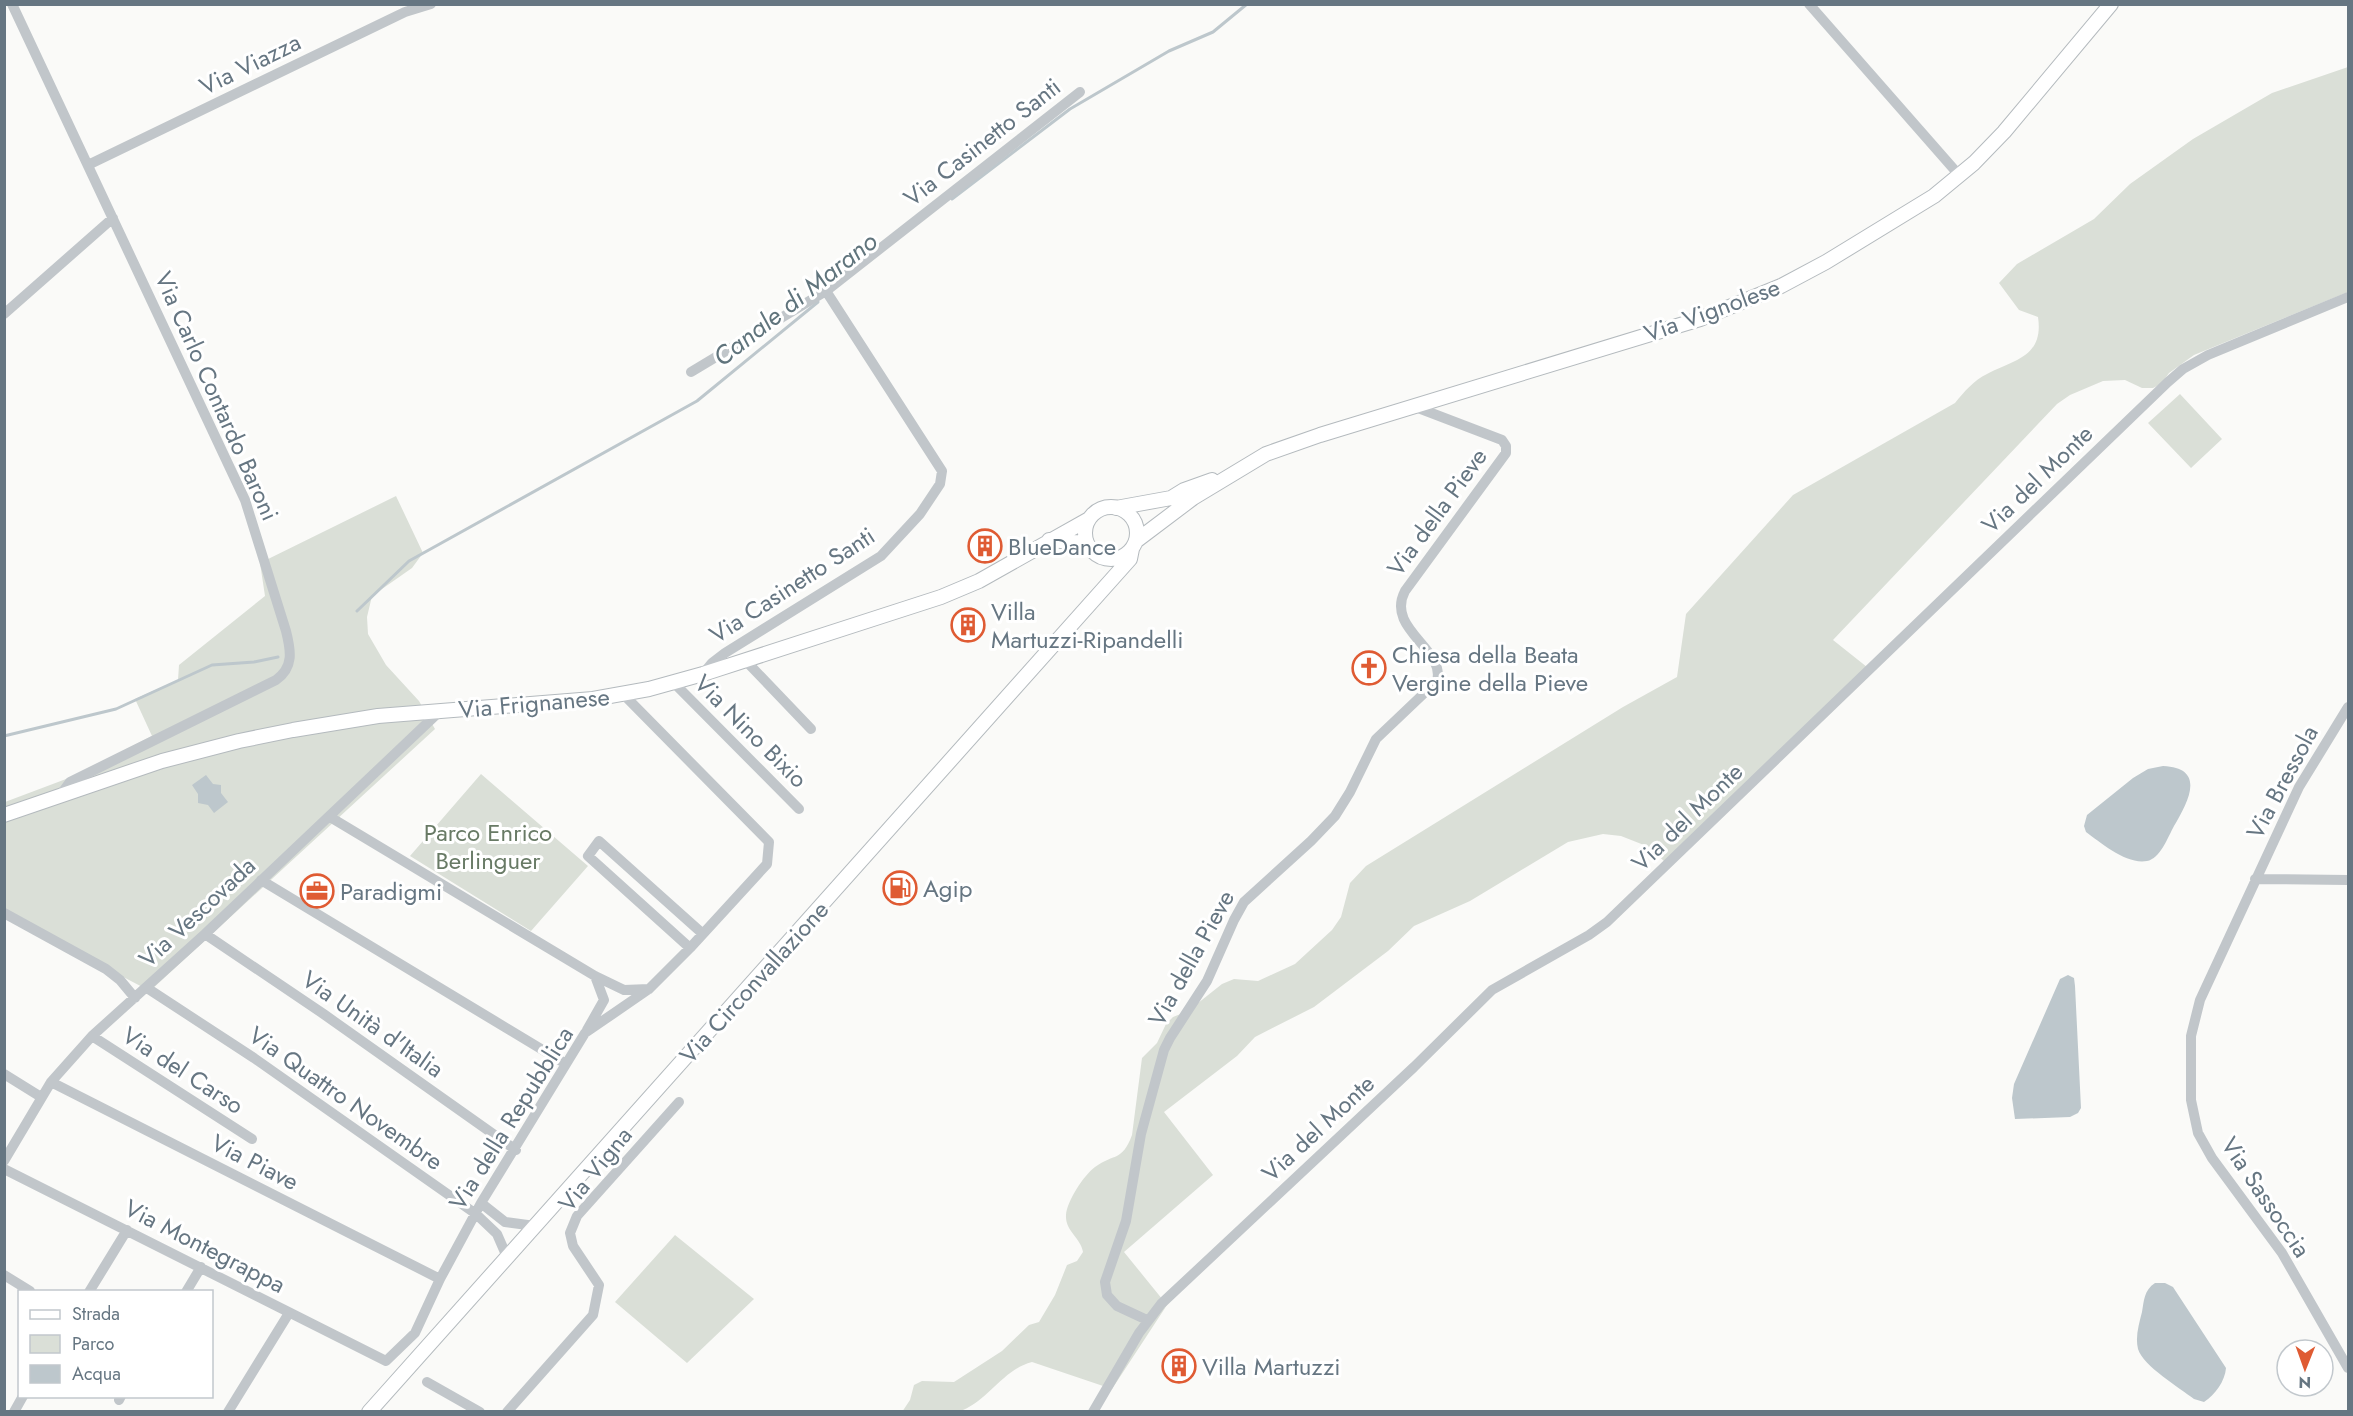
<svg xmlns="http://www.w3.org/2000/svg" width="2353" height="1416" font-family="Jost,sans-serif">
  <rect width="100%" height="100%" fill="#fafaf8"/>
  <path fill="#dadfd7" d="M2348,67V292L2194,355L2169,373L2161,384L2153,388H2142L2125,380L2103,381L2070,395L2057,404L1833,640L1872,671L1665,862L1649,847L1621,836L1603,834L1568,842L1470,901L1414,926L1388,951L1314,1007L1255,1037L1237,1056L1164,1112L1213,1175L1124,1252L1167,1305L1112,1389L1032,1362C1004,1369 989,1399 963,1410C955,1415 914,1411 902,1412L910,1400L914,1385L922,1381L954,1382L1002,1351L1029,1325L1039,1322L1055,1295L1067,1265L1077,1261L1083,1252C1081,1238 1065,1231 1066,1215C1067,1201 1084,1175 1095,1167C1114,1153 1122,1162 1132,1135L1142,1058L1157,1043L1166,1024L1173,1017L1188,1011L1222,984L1234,979L1258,981L1295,964L1332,930L1341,917L1350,883L1366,866L1623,707L1677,677L1686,614L1793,495L1955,403C1964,392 1974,380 1987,374C2014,360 2044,357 2038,317L2019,310L1999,283L2017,264L2094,219L2130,184L2193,139L2272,93Z
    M2180,394L2222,439L2191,468L2148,423Z
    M396,496L423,553L412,568L372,596L367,617L368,634L386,665L419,701L435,729L150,991L5,915V802L74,776L152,736L135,699L178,680L179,665L265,596L260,563Z
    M481,774L588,866L531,931L410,856Z
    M675,1235L754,1299L687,1363L615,1302Z"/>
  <path fill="#bdc7cc" d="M2163,766C2207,768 2188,802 2174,826C2168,837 2160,859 2147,861C2127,865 2101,843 2086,832L2084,826L2087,815L2133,778L2148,769Z
    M206,775L213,784L221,785V793L228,802L214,813L208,805L198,803V794L192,785Z
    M2068,975L2074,978L2075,986L2081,1108L2078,1113L2070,1117L2015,1119L2012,1098L2014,1084L2060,979Z
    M2155,1283H2165L2173,1287L2226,1368C2225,1381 2215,1395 2204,1402L2194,1399C2180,1388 2143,1366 2138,1349C2135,1337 2139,1324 2142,1312C2144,1301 2144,1290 2155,1283Z"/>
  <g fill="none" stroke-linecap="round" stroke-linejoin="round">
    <path stroke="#bdc7cc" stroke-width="3" d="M952,199L1070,109L1169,51L1213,32L1247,4
      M357,611L409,561L697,401L818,302
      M4,736L116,709L212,665L254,662L278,657"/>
    <g stroke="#b4babe" stroke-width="16">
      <path id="secondary" d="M1085 533a26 26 0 1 1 52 0a26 26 0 1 1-52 0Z
        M1116,508L1171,498L1184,490L1212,480
        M1049,540L1086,543
        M1136,541L1193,498L1266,454L1320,435L1700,319L1781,286L1826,262L1934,196L1974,163L2004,132L2111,4
        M4,815L162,761L239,741L293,730L378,716L593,699L649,689L703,674L941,597L979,581L1089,519
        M369,1412L1130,559L1132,549"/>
    </g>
    <path stroke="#c1c6ca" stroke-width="10" d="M12,4L245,500L286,631C291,651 294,667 276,680L70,782L59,797
      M1809,4L1959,175
      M88,165L405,12L431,4
      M4,314L113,218
      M691,372L826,291L1080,92
      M745,660L811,729
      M703,674L712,663L725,653L881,556L920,514L940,484L942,471L826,291
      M674,683L799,809
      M2348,707L2299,787L2200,1000L2191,1036V1100L2198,1133L2212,1158L2282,1253L2348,1368
      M330,817L595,976L624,990L649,989
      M2255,879L2348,880
      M261,880L566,1064
      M4,913L106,969L120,980L135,998
      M205,934L325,1015L516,1150
      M690,948L588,856L599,841L703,934
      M147,988L254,1058L476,1214L497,1234L507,1257
      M587,1030L604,1000L595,976
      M92,1036L252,1139
      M4,1074L41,1097
      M51,1082L440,1279
      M4,1161L51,1082L92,1036L205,934L440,711
      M4,1169L386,1361L415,1333L440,1279L481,1203L585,1033L649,989L690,948L767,864L769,842L624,695
      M481,1203L505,1222L535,1226
      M4,1275L30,1291
      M89,1292L127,1230
      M186,1292L201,1267
      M1147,1320L1117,1306L1107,1295L1105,1282L1126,1221L1141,1134L1164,1050L1170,1038L1207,981L1234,920L1244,902L1311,841L1335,816L1350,792L1376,739L1437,681C1446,649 1385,629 1405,591L1506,453V446L1502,440L1413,406
      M427,1382L480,1412
      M119,1400L121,1396
      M14,1412L23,1396
      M228,1412L289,1313
      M507,1412L593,1315L599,1285L573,1246L570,1233L577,1216L679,1102
      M1093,1412L1139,1333L1161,1304L1414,1067L1492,990L1589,935L1607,922L2168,382L2183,369L2208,355L2348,297"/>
    <use href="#secondary" stroke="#fff" stroke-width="14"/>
  </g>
  <defs>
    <g id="building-ring" transform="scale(1.725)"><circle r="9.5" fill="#fff" stroke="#df5b33" stroke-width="1.5"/><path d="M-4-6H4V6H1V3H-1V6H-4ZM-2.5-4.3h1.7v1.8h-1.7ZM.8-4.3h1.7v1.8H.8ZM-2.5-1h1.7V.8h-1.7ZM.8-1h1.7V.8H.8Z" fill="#df5b33"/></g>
    <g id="church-ring" transform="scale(1.725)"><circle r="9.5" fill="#fff" stroke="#df5b33" stroke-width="1.5"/><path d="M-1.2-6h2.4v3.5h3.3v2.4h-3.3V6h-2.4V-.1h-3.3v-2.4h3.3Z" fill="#df5b33"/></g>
    <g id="fuel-ring" transform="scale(1.725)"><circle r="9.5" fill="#fff" stroke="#df5b33" stroke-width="1.5"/><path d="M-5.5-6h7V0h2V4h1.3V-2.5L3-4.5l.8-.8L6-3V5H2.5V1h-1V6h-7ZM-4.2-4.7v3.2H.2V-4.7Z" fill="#df5b33"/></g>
    <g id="office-ring" transform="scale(1.725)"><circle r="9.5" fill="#fff" stroke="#df5b33" stroke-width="1.5"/><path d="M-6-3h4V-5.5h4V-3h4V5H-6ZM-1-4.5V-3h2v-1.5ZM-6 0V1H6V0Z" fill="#df5b33"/></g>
  </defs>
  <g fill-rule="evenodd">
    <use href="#building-ring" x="985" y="546"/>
    <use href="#building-ring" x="968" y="625"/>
    <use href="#church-ring" x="1369" y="668"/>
    <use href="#fuel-ring" x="900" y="888"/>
    <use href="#office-ring" x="317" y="891"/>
    <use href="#building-ring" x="1179" y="1366"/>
  </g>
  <g text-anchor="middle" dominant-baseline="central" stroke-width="6" stroke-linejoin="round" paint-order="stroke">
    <g font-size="24" fill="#667682" stroke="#fff">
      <text transform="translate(250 64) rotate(-26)">Via Viazza</text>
      <text transform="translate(982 142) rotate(-38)">Via Casinetto Santi</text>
      <text transform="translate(1712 310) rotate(-20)">Via Vignolese</text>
      <text transform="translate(217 396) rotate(66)">Via Carlo Contardo Baroni</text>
      <text transform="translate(2037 479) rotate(-44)">Via del Monte</text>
      <text transform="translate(1437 512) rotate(-54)">Via della Pieve</text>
      <text transform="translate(792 585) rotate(-33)">Via Casinetto Santi</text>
      <text transform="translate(534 703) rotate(-5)">Via Frignanese</text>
      <text transform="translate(751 731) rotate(45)">Via Nino Bixio</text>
      <text transform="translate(2282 782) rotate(-62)">Via Bressola</text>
      <text transform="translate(1687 817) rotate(-44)">Via del Monte</text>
      <text transform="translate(197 912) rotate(-43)">Via Vescovada</text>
      <text transform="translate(1191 958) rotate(-61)">Via della Pieve</text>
      <text transform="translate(754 982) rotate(-48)">Via Circonvallazione</text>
      <text transform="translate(373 1024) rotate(35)">Via Unità d'Italia</text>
      <text transform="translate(183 1070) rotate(33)">Via del Carso</text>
      <text transform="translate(346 1098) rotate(35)">Via Quattro Novembre</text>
      <text transform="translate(511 1118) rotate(-58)">Via della Repubblica</text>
      <text transform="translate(1318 1128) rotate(-43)">Via del Monte</text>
      <text transform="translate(255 1162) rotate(27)">Via Piave</text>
      <text transform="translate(595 1169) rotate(-51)">Via Vigna</text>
      <text transform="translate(2266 1197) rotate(56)">Via Sassoccia</text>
      <text transform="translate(205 1246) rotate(27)">Via Montegrappa</text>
    </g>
    <g font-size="24" fill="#667682" stroke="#fff" text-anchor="start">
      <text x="1008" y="546">BlueDance</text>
      <text x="991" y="611">Villa<tspan x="991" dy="28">Martuzzi-Ripandelli</tspan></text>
      <text x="1392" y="654">Chiesa della Beata<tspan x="1392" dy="28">Vergine della Pieve</tspan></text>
      <text x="923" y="888">Agip</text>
      <text x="340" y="891">Paradigmi</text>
      <text x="1202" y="1366">Villa Martuzzi</text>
    </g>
    <g font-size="24" fill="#687a65" stroke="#fff">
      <text x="488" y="832">Parco Enrico<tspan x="488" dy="28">Berlinguer</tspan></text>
    </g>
    <g font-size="26" font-style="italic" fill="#60747c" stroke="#fff">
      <text transform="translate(795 299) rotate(-38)">Canale di Marano</text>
    </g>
  </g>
  <rect width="2353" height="1416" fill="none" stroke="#667682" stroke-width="12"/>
  <rect x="18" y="1290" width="195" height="108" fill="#ffffff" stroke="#c2c8cd" stroke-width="1.5"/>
  <rect x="30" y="1310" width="30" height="9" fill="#ffffff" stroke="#c2c8cd" stroke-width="1.5"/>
  <text x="72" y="1320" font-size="18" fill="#667682">Strada</text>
  <rect x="30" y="1335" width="30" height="18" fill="#dadfd7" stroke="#c2c8cd" stroke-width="1.5"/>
  <text x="72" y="1350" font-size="18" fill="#667682">Parco</text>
  <rect x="30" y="1365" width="30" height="18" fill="#bdc7cc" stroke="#c2c8cd" stroke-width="1.5"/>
  <text x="72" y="1380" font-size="18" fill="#667682">Acqua</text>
  <g transform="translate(2305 1368) rotate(181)"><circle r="28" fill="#ffffff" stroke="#c2c8cd" stroke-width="1.5"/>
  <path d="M0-4.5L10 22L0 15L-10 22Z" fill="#df5b33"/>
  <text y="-9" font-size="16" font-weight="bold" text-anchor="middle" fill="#667682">N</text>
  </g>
</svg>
